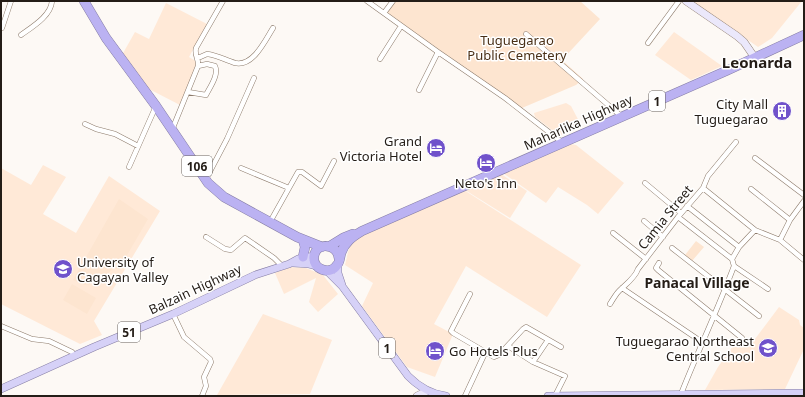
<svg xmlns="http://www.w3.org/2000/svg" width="805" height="397" font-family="'Noto Sans',sans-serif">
  <rect width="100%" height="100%" fill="#fdf9f5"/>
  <path fill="#ffe9d7" d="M697,1H802L772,38L758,47L695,3Z
    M166,3L207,24L189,57L197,62L180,105L147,88L122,55L135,32L149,39Z
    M674,32L722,66L691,80L655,55Z
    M566,103L571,106L581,125L560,136L535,117L534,113Z
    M570,144L576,145L624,183L598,214L587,205L558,187L546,203L503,173Z
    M43,165L66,177L43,214L76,233L109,176L160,211L94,321L102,335L80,344L1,304V168L31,185Z
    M501,174L527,191L510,218L465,190Z
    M464,190L581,265L547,317L466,266L434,324L453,334L435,377L407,367L362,306L373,283L345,265L348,252L351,244L356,239L366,233Z
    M290,267L306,268L323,275L338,294L318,312L309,302L316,278L284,294L275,273Z
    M779,307L799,320L800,325L804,328V349L785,389L705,390L718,367L738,339L749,347Z
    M263,314L332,340L310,394L217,395Z"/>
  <path fill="#fde5d0" d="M396,1H580L600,19L562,60L583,79L576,85L522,108L387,13Z
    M119,199L148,219L119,269L115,268L92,284L85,285L73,280Z
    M696,241L704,247L692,261L685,255Z
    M72,284L96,298L87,314L63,300Z"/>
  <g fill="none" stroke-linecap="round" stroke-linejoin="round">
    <g stroke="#8d7b6b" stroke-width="5.5">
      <path id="street" d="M367,1L438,52L505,98L563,143
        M384,13L393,1
        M2,28L11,1
        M526,34L621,116
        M21,35C32,27 51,16 52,1
        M648,43L679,1
        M198,58L207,54C217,55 225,60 235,63C253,67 265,41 273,28
        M380,59L401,26
        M419,90L438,52
        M188,92L206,95C210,87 219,75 215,66L207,64L198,66
        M85,124L96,129L115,134L138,146
        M172,130L198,66C199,59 194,55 196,48L223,1
        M755,158L804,195
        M129,167L156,106
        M241,168L289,188
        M206,179L227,139L254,78
        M645,183L681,213
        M703,188L755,230
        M751,189L790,220
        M687,206L739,247
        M678,217L732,259
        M644,221L663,237
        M270,222L298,172H302L321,186L334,161
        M613,233L646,259
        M206,237L225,249L231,250L245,238L274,258L282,266
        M780,240L790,220L804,201
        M672,248L759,316
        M659,263L656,268L658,270L742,338
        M734,266L768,289
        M622,288L702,342
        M470,294L451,331L453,333L494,357L499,355L523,329L526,327L561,347
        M610,304C613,299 616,294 619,291C626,284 635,278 638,269L678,217L703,188L708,176L736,142
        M173,314L184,337L210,359L211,362L204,377L206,386L202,396
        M1,326L32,339L49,341L72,352L75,356
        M508,346L533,362L565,376L555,396
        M533,362L548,340
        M681,394C698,351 718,309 734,266L732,259L739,247L755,230L780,240L804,260
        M465,396L485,353"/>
    </g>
    <g stroke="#8d7b6b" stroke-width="8">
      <path id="secondary" d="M686,1L737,36L744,42L755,58
        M417,396L427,391"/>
    </g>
    <g stroke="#867ea5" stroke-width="8">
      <path id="primary" d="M293,263L309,264L317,266
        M338,264V273L342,285
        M327,271L342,286L408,376C419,387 430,394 446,396
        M1,389L94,347L173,314L255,275L289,264L298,259L314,256
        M548,396L804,393"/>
    </g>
    <g stroke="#867ea5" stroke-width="10">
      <path id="highway" d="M84,1L106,38L156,106L208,183L224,197L297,237L322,247
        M303,240L305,247L303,257
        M330,246L343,238L353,234
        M339,259C338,244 317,241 314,256C312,269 330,276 337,265C340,262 340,257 341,253C345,242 352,237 362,231L726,71L804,35"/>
    </g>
    <use href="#street" stroke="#fff" stroke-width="4.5"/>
    <use href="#secondary" stroke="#ebe8fb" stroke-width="7"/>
    <use href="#primary" stroke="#d6d1f7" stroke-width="7"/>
    <use href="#highway" stroke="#bbb2f2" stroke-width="9"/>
  </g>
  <defs>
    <g id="building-disc" transform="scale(1)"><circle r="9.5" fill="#7052cb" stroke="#fff"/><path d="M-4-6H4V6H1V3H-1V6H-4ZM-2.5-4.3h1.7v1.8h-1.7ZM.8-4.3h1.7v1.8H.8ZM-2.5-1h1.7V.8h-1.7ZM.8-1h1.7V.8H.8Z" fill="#fff"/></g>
    <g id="hotel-disc" transform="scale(1)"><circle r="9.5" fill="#7052cb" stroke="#fff"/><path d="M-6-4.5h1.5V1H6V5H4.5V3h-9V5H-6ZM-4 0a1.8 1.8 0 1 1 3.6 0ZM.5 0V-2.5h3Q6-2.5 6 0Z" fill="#fff"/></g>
    <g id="university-disc" transform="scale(1)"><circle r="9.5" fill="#7052cb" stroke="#fff"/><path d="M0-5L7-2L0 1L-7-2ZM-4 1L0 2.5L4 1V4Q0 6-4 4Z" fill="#fff"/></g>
    <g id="school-disc" transform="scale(1)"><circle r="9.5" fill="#7052cb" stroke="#fff"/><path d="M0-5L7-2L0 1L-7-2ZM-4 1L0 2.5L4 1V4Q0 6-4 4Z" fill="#fff"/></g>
  </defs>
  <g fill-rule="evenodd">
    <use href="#building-disc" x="782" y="111"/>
    <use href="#hotel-disc" x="436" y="148"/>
    <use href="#hotel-disc" x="486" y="163"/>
    <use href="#university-disc" x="63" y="269"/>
    <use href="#school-disc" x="768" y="348"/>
    <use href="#hotel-disc" x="435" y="351"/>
  </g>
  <g text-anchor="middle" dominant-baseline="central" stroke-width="3" stroke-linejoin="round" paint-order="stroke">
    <g fill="#fff" stroke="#66615d" stroke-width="1">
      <rect x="649" y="91" width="16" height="20" rx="3"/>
      <rect x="182" y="156" width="30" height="20" rx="3"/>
      <rect x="118" y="322" width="22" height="20" rx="3"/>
      <rect x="379" y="338" width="16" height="20" rx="3"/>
    </g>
    <g font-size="12" font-weight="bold" fill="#241d17">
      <text x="657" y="101">1</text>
      <text x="197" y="166">106</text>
      <text x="129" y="332">51</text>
      <text x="387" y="348">1</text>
    </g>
    <g font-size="13" fill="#4a3017" stroke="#fff">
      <text x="517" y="40">Tuguegarao<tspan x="517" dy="15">Public Cemetery</tspan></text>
    </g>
    <g font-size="13" fill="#241d17" stroke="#fff" text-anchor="end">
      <text x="768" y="104">City Mall<tspan x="768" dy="15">Tuguegarao</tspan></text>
      <text x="422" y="141">Grand<tspan x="422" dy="15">Victoria Hotel</tspan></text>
      <text x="486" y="183" text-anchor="middle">Neto's Inn</text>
      <text x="77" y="262" text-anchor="start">University of<tspan x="77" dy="15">Cagayan Valley</tspan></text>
      <text x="754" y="341">Tuguegarao Northeast<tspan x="754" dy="15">Central School</tspan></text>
      <text x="449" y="351" text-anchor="start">Go Hotels Plus</text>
    </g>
    <g font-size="13" fill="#241d17" stroke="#fff">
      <text transform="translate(578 122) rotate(-24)">Maharlika Highway</text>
      <text transform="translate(665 217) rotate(-51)">Camia Street</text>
      <text transform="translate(195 289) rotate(-25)">Balzain Highway</text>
    </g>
    <g font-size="14" font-weight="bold" fill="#241d17" stroke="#fff">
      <text x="697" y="282">Panacal Village</text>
    </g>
    <g font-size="15" font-weight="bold" fill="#241d17" stroke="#fff">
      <text x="757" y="62">Leonarda</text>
    </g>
  </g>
  <rect width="805" height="397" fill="none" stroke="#241d17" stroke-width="4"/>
</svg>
